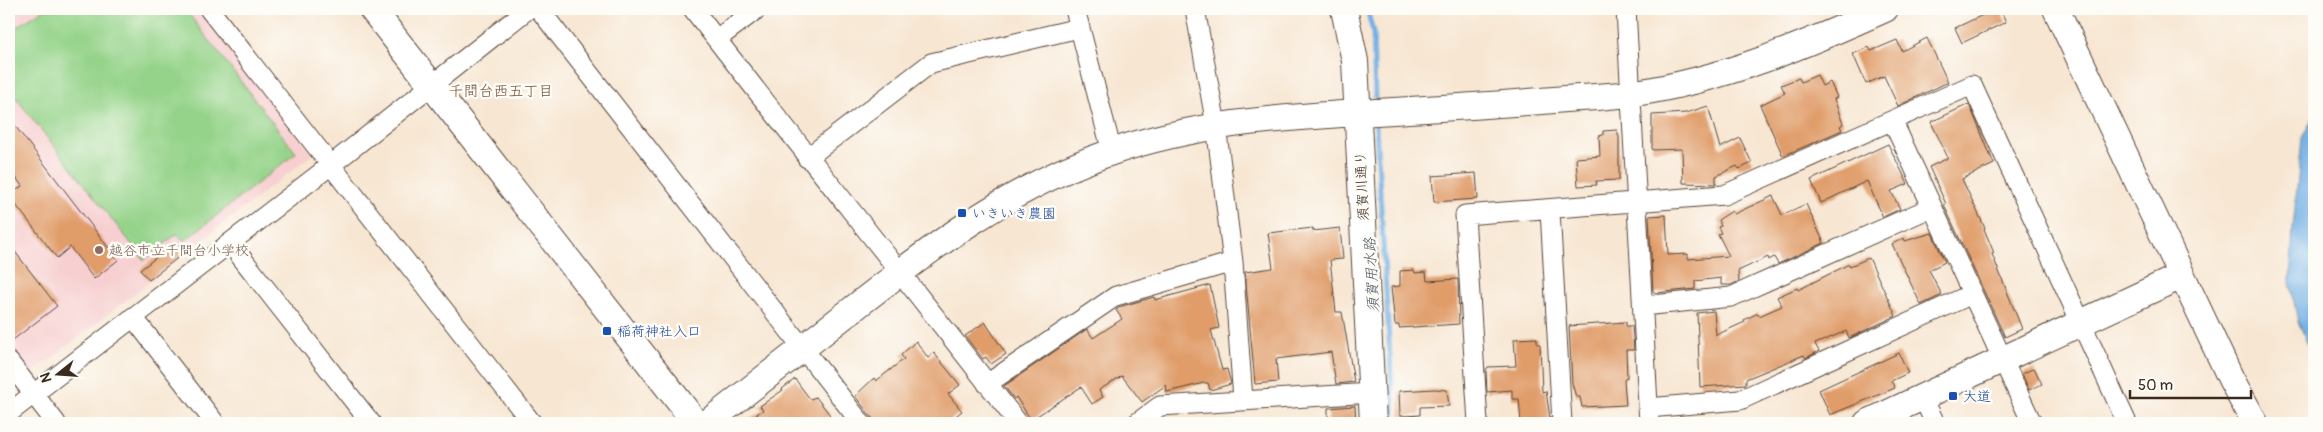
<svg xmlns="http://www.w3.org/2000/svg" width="2323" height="432" font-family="Pangolin,'Klee One',sans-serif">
  <rect width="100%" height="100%" fill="#fdfcf7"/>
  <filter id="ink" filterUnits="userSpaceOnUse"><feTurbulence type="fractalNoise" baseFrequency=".02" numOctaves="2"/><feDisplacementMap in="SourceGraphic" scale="10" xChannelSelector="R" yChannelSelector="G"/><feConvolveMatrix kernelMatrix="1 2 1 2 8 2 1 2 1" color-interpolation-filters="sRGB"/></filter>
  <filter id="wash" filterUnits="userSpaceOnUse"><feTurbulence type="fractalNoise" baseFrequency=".0096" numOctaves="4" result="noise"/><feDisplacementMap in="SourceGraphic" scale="20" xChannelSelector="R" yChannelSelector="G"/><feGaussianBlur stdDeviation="1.12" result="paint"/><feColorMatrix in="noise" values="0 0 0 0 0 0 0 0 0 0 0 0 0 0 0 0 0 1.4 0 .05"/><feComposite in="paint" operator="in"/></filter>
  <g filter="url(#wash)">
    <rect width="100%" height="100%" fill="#f7e6d2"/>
    <path fill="#f7cfd0" d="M9,9H199L313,154L30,375L9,347Z"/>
    <path fill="#94d389" stroke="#687e54" d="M45,9H185L296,153L184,241L177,234L144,260L9,89V32Z"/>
    <path fill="#72b0e5" stroke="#566d82" d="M2314,115V359L2298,322L2290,282L2293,227L2302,138Z"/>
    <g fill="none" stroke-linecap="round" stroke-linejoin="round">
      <path stroke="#72b0e5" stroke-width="5" d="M1367,9L1373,32L1375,97
        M1376,126L1394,423"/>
    </g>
    <g id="blocks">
      <path fill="#e09c69" d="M1985,9H2000L2006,22L1962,43L1955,28L1987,13Z
        M1927,38L1948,82L1898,106L1884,76L1866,84L1853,54L1869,47L1871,51L1897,40L1902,51Z
        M1817,75L1822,86L1830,82L1837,97L1834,99L1843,124L1840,126L1842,130L1783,156L1760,105L1785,93L1781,85L1799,78L1801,82Z
        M1969,104L1994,164L1962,179L1985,228L1984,229L1994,253L1992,254L2022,329L2005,337L1944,205L1946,204L1929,167L1948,158L1931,122Z
        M1708,106L1720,148L1740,138L1752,163L1739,169L1737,166L1716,176V184L1683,183L1682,149L1653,150L1652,148V115L1686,113Z
        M9,118L118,260L94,279L70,247L57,258L9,196L22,186L9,168Z
        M1617,130L1619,137V180L1596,181L1597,185L1578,186L1576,158L1600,156L1599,136L1603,135V131Z
        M1888,144L1908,184L1891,191L1900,209L1883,217L1867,181L1821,203L1811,180Z
        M1476,173L1478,199L1434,202L1432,176Z
        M1773,196L1782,215L1806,204L1824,243L1778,264L1774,257L1769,260L1768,257L1738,271L1739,281L1731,285H1721V278L1695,281V289L1655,293L1653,291L1649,216L1666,215L1668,255L1688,254V259L1729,256L1718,234L1721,233L1718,227L1721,226L1718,220L1732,211L1734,214Z
        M1313,228V231L1340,228L1343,259L1330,260L1336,312H1342L1354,382L1336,384L1331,352L1276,359L1278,382L1255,384L1245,272L1273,268L1268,233Z
        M1932,233L1945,262L1929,270L1942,295L1921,305L1892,244L1904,238L1905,241Z
        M176,242L184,253L149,280L140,270Z
        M9,244L57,306L9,343Z
        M1869,258L1896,316L1849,338L1846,331L1815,344L1819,351L1806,358L1804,355L1746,379V384L1700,387L1697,313L1714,311L1716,335L1745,322L1744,320L1758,313L1759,316L1782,306L1777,297L1797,288L1798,290L1849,264L1850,266Z
        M1414,270L1415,273L1426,272L1427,281L1458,279L1459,324L1399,328V325H1395L1391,287L1400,286V271Z
        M1210,285L1219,328L1211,330L1222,370L1227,369L1231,384L1210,390L1208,383H1204L1167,392L1166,385L1142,402L1122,376L1099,390L1103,397L1092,404L1081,387L1031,420L1016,397L1014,399L1004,386L1087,329L1093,338L1122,319L1116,310L1122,306L1154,297L1155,300Z
        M985,322L1006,354L991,364L986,357L983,359L965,336Z
        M1626,322V326H1632L1634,350H1626L1627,377L1624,380L1626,405L1582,407L1580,397H1576L1572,383L1569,326Z
        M1537,338V344H1540L1542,392L1546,391L1550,418H1548L1549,423H1521L1519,399H1512V390L1487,392L1486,370L1488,367L1516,366L1514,339Z
        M916,341L928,358L934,353L960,385L948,394L962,411L947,423H876L855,396L874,378L876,381L904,359L901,355Z
        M1899,353L1908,373L1891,381L1895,388L1830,415L1819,390Z
        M2034,368L2042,384L2029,390L2022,374Z
        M795,379L810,399L816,397L830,415L820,423H743L763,410L760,406L783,390L782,389Z
        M1435,389L1447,390L1449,406L1420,407V415L1400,416L1399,391Z
        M1355,406L1356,423H1328V408Z"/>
    </g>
  </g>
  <g filter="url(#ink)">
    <use href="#blocks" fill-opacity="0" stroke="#574639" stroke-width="1"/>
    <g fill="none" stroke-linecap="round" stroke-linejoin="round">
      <g stroke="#574639" stroke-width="21">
        <path id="street" d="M209,9L532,423
          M539,9L861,423
          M693,9C800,148 911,284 1018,423
          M1075,9L1112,152
          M1195,9L1216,125L1233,262L1243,400
          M1626,9L1649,423
          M717,39L757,9
          M1893,122L2032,423
          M807,158L931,63L1079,28
          M1550,210L1562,423
          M230,243L371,423
          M1643,306L1731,297L1932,207
          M133,317L215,423
          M9,362L56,423
          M987,384L1116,296L1233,262
          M1923,398L1935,423
          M1648,408L1740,400L1972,294
          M9,413L331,165L528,9
          M1137,423L1160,406L1372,393
          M1478,423L1465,215L1724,195L1972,85L2127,423"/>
      </g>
      <g stroke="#574639" stroke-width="28">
        <path id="secondary" d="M372,9L696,423
          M1344,9L1355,61L1373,423
          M2056,9L2231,379L2255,423
          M707,423C754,386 802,349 849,312C930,248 1013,185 1112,152C1192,124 1275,118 1359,113C1428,109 1496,105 1565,99C1588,97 1612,97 1635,93C1723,80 1805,45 1885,9
          M1867,423L2181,276"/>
      </g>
      <use href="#street" stroke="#fff" stroke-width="19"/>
      <use href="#secondary" stroke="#fff" stroke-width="26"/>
    </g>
  </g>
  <g fill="#1a4fb4" stroke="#fdfcf7" stroke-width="2">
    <rect x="957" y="208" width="10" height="10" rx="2.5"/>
    <rect x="602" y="326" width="10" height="10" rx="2.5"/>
    <rect x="1948" y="391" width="10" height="10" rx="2.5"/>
  </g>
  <circle fill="#8d6e63" stroke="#fdfcf7" stroke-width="2" cx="99" cy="250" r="5"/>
  <g text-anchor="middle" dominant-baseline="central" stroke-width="5" stroke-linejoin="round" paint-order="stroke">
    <g font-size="14" fill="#3b2a1e" stroke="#fdfcf7">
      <text transform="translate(1362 186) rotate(-93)">須賀川通り</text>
    </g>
    <g font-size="14" fill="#164399" stroke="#fdfcf7" text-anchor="start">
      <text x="972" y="213">いきいき農園</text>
      <text x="617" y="331">稲荷神社入口</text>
      <text x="1963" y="396">大道</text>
    </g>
    <g font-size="14" fill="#785e54" stroke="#fdfcf7" text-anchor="start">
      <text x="109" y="250">越谷市立千間台小学校</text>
    </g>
    <g font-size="15" fill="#755238" stroke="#fdfcf7">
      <text x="501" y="91">千間台西五丁目</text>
    </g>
    <g font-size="15" font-style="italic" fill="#4e5964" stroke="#fdfcf7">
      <text transform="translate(1372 275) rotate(-93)">須賀用水路</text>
    </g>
  </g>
  <rect width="2323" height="432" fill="none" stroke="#fdfcf7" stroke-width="30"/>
  <g transform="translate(58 374) rotate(253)" stroke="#fdfcf7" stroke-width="4" paint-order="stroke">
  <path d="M0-4L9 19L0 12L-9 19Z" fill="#3b2a1e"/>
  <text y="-8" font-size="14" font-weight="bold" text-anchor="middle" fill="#3b2a1e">N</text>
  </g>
  <path d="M2130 390v8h121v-8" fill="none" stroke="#3b2a1e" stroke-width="2.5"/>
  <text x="2138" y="390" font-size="15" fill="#3b2a1e" stroke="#fdfcf7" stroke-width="4" paint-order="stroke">50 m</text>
</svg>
